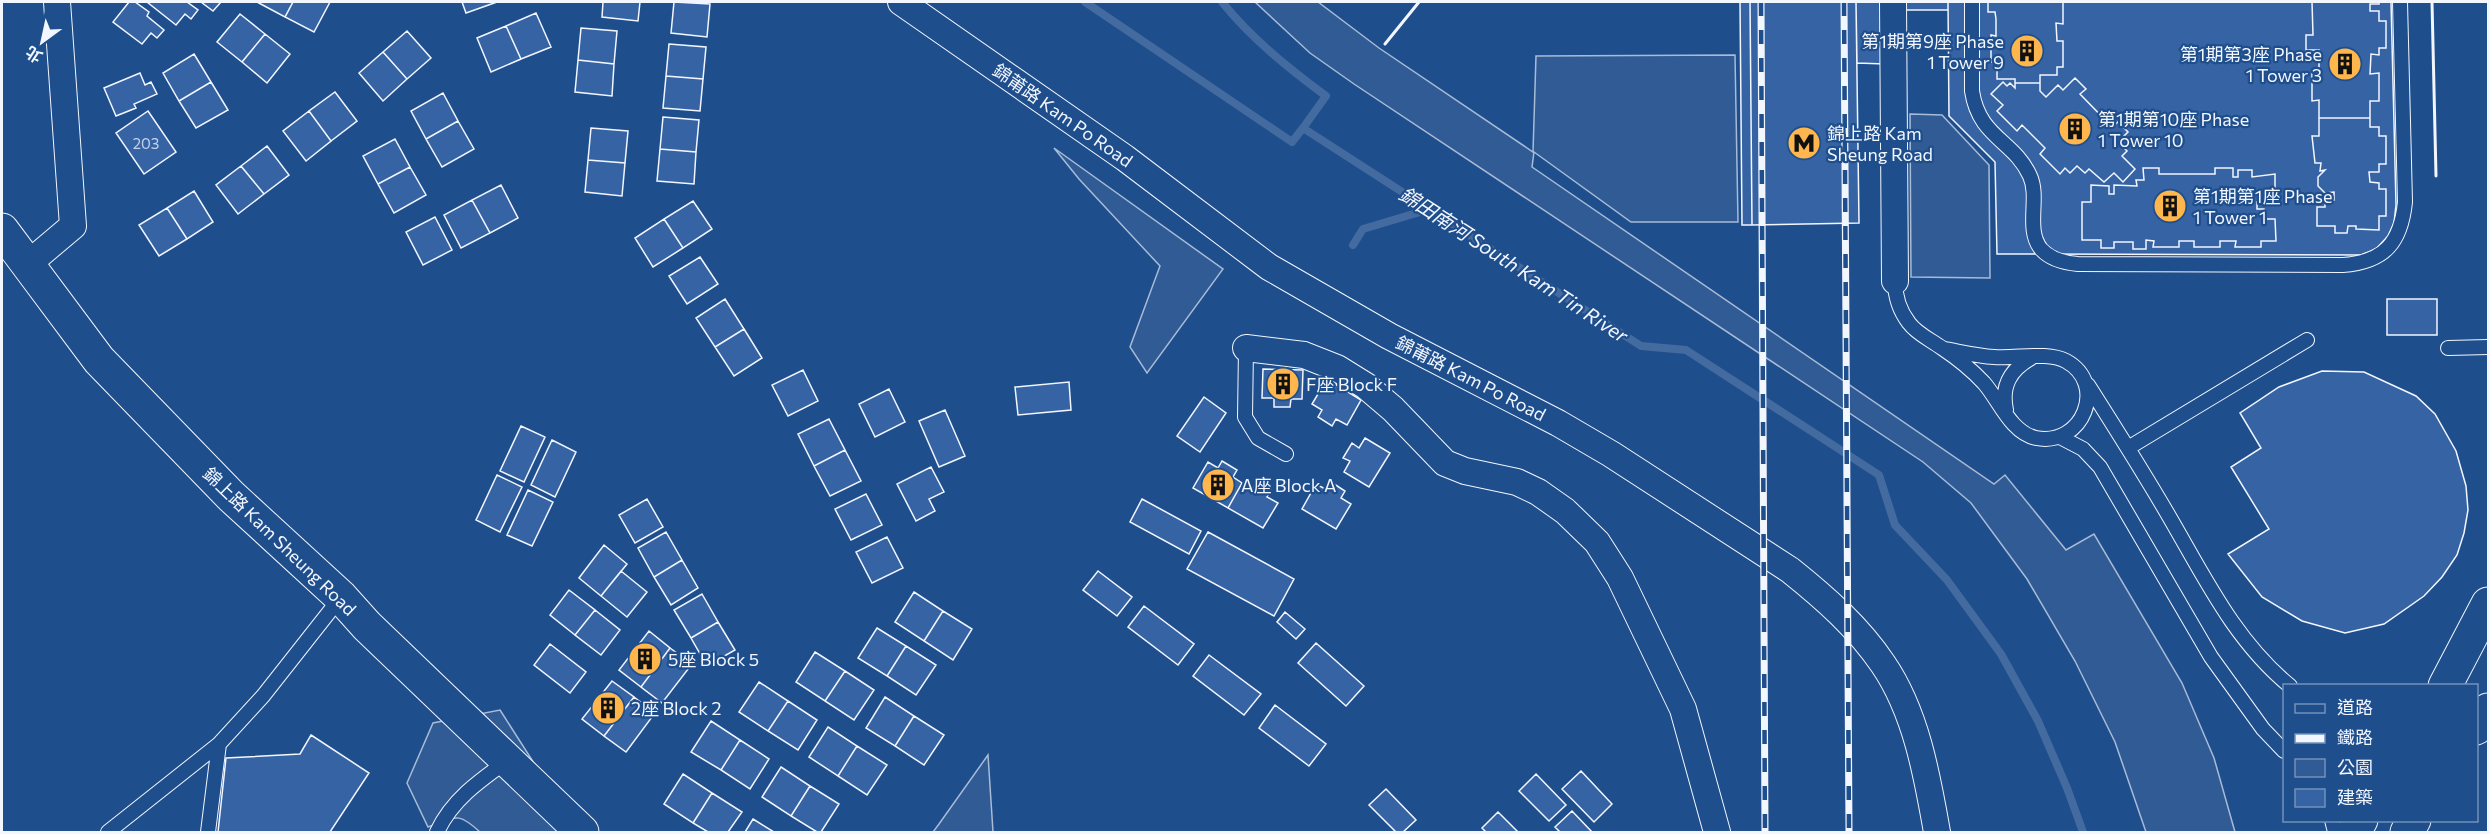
<svg xmlns="http://www.w3.org/2000/svg" width="2490" height="834" font-family="Commissioner,'Noto Sans TC',sans-serif">
  <rect width="100%" height="100%" fill="#1f4e8c"/>
  <path fill="#305b95" stroke="#a8bbd7" stroke-width="1.5" d="M1255,2H1318L1379,48L1533,152L1536,56L1735,55L1738,222H1631L1534,152L1532,167L1994,484L2005,475L2066,550L2094,534L2182,683L2214,758L2235,832H2146L2115,742L2075,661L2027,579L1971,503L1923,462L1354,84L1310,53Z
    M1910,114L1942,115L1989,165L1990,278L1911,277Z
    M1054,148L1223,269L1147,373L1130,347L1160,266L1079,179Z
    M500,710L578,832H480C457,811 456,817 428,827L407,783L433,723Z
    M988,755L993,832H933L939,824Z"/>
  <g fill="none" stroke-linecap="round" stroke-linejoin="round">
    <path stroke="#446ba0" stroke-width="8" d="M1085,2L1292,142L1303,128L1641,346L1686,350L1879,475L1895,525L1947,580L2001,654L2038,721L2067,788L2083,832
      M1222,2C1251,38 1288,68 1326,96L1303,128
      M1353,245L1363,229L1430,209"/>
  </g>
  <path fill="#3563a3" stroke="#f2f6ff" stroke-width="1.5" d="M129,2H135L149,12L147,16L164,30L157,38L151,33L142,44L113,22Z
    M147,2H187L198,10L191,19L185,14L176,25Z
    M201,2H221L213,11Z
    M257,2H293L285,17Z
    M293,2H330L314,32L285,17Z
    M462,2H497L466,13Z
    M603,2H640L638,21L602,17Z
    M674,2L710,4L707,37L671,33Z
    M1740,2H1750L1752,225H1742Z
    M1750,2H1856L1859,223L1752,225Z
    M1856,2H1885V64L1857,63Z
    M1885,2H1948V10H1885Z
    M1948,2H2391L2396,205L2394,223L2388,236L2376,249L2361,255L1997,254L1995,162L1949,116Z
    M1988,2H2063V24L2056,23L2057,41H2063V67H2057V75H2040V83H2015V79H1997V62H1991V35L1996,36V19L1995,12H1988Z
    M2312,2H2379V4H2370V11H2379V21H2386V48H2379V55L2371,54L2370,74L2379,73V101H2370V118H2319V100L2312,101V73H2319V50H2306V35H2313Z
    M536,13L551,47L521,59L506,26Z
    M240,14L265,34L242,62L217,42Z
    M506,26L521,59L491,72L477,38Z
    M581,28L617,31L614,64L578,60Z
    M407,31L431,58L407,79L383,52Z
    M265,34L290,54L267,83L242,62Z
    M669,44L706,47L703,79L666,76Z
    M383,52L407,79L383,101L359,73Z
    M194,54L211,82L179,101L163,73Z
    M578,60L614,64L612,96L575,92Z
    M140,73L145,85L151,82L157,94L134,104L136,108L116,116L104,88Z
    M666,76L703,79L700,111L663,108Z
    M2075,78L2086,89L2080,94L2112,127L2118,122L2128,132L2118,142L2127,151L2122,156L2135,169L2123,182L2114,173L2104,182L2089,169L2085,173L2077,166L2070,173L2065,168L2060,174L2040,154L2045,148L2022,125L2017,131L1997,111L2003,105L1991,94L2003,82L2007,86L2010,83L2015,88V83H2040V91L2046,97L2058,85L2063,90Z
    M211,82L228,110L196,128L179,101Z
    M335,92L357,121L331,141L309,111Z
    M443,93L458,121L426,139L411,111Z
    M148,111L176,152L144,174L116,133Z
    M309,111L331,141L306,161L283,131Z
    M663,117L699,120L696,152L660,149Z
    M2319,118H2370V127H2379V136H2386V164H2379V172H2369L2370,182L2379,183V189H2386V216H2379V230L2356,229V226H2348L2347,233H2335V226H2317V207H2325V200H2334V192L2325,193L2318,186V177L2325,170L2320,171L2321,163H2315L2312,136H2319Z
    M458,121L474,149L442,167L426,139Z
    M591,128L628,131L625,163L588,160Z
    M395,139L410,167L378,184L363,156Z
    M267,146L289,175L264,194L241,166Z
    M660,149L696,152L694,184L657,181Z
    M588,160L625,163L622,196L585,192Z
    M241,166L264,194L238,214L216,185Z
    M410,167L426,195L394,213L378,184Z
    M2143,168H2159V174H2215V168H2233V177H2238V170H2252V177L2275,174V199L2257,202V209H2264V219H2275L2276,241H2261V247H2235L2236,241H2220V247H2194V241H2179V247H2153L2154,241L2146,240V249H2133V242H2114V248H2101V240H2082V202H2091V185L2109,186V194H2114V185L2137,186L2136,180H2144Z
    M501,185L518,218L490,233L472,200Z
    M194,191L213,222L187,239L167,208Z
    M472,200L490,233L461,248L444,215Z
    M693,201L712,229L683,248L664,219Z
    M167,208L187,239L159,256L139,225Z
    M435,217L452,250L423,265L406,232Z
    M664,219L683,248L653,267L635,238Z
    M700,257L718,284L687,304L669,276Z
    M725,299L744,329L715,347L696,318Z
    M2387,299H2437V335H2387Z
    M744,329L762,358L734,376L715,347Z
    M1263,369L1303,370L1302,399H1291L1290,407H1274V398H1262Z
    M803,370L818,401L788,416L772,385Z
    M2322,371L2364,372L2416,396L2435,414L2456,451L2466,486L2468,510L2464,533L2457,555L2442,577L2424,596L2384,624L2345,633L2302,621L2262,597L2228,554L2269,529L2231,467L2261,448L2240,413L2279,387Z
    M1327,379L1361,400L1347,425L1336,419L1332,426L1318,417L1322,410L1312,404Z
    M1069,382L1071,410L1018,415L1015,387Z
    M889,389L905,422L875,437L859,404Z
    M1204,397L1226,413L1200,452L1177,436Z
    M945,410L965,456L939,467L919,421Z
    M829,419L845,450L814,466L798,434Z
    M521,426L545,437L524,482L500,471Z
    M1365,438L1390,453L1369,487L1344,472L1350,461L1343,458L1352,443L1359,448Z
    M552,440L576,452L555,497L531,485Z
    M845,450L861,481L830,496L814,466Z
    M1222,461L1237,470L1233,477L1242,483L1228,508L1193,488L1208,462L1218,468Z
    M931,467L944,492L929,499L935,511L916,521L897,484Z
    M497,475L522,487L500,532L476,520Z
    M1257,482L1271,490L1267,497L1278,503L1263,528L1228,508L1242,483L1253,489Z
    M1331,482L1345,491L1341,498L1351,504L1336,529L1302,509L1316,484L1327,490Z
    M528,490L553,502L532,546L507,535Z
    M866,494L882,525L851,540L835,509Z
    M647,499L663,527L635,543L619,515Z
    M1142,499L1201,531L1189,554L1130,522Z
    M666,532L682,560L654,577L638,548Z
    M1208,532L1294,579L1274,616L1187,569Z
    M887,537L903,568L872,583L856,552Z
    M604,545L627,564L601,596L579,578Z
    M682,560L698,588L671,605L654,577Z
    M621,571L647,592L627,617L601,596Z
    M1098,571L1132,597L1117,616L1083,590Z
    M569,590L595,610L575,635L550,615Z
    M914,592L943,611L924,641L895,622Z
    M702,594L718,622L691,638L674,610Z
    M1144,606L1194,644L1178,665L1128,627Z
    M595,610L620,630L601,655L575,635Z
    M943,611L972,629L953,660L924,641Z
    M1285,612L1305,629L1296,639L1277,622Z
    M718,622L735,650L707,666L691,638Z
    M877,628L906,646L887,676L858,658Z
    M649,631L670,648L641,687L619,670Z
    M1316,643L1364,686L1346,706L1298,663Z
    M550,644L586,672L570,693L534,665Z
    M906,646L936,665L916,695L887,676Z
    M670,648L692,664L662,703L641,687Z
    M815,652L845,671L825,701L796,682Z
    M1209,655L1261,694L1244,715L1193,676Z
    M845,671L874,690L854,720L825,701Z
    M612,681L634,697L604,736L582,719Z
    M759,682L788,701L768,731L739,712Z
    M634,697L655,713L626,752L604,736Z
    M885,697L914,716L895,746L866,728Z
    M788,701L817,720L798,750L768,731Z
    M1275,705L1326,744L1309,766L1259,728Z
    M914,716L944,735L924,765L895,746Z
    M711,721L740,740L721,770L691,752Z
    M828,727L857,746L838,776L809,757Z
    M311,735L369,773L330,832H218L226,758L300,754Z
    M740,740L769,759L750,789L721,770Z
    M857,746L887,765L867,795L838,776Z
    M781,767L810,786L791,816L762,797Z
    M1581,771L1612,804L1594,822L1562,789Z
    M683,774L712,793L693,823L664,804Z
    M1536,774L1566,805L1549,821L1519,791Z
    M810,786L839,804L821,832H817L791,816Z
    M1386,789L1416,820L1403,832H1396L1369,805Z
    M712,793L742,812L728,832H708L693,823Z
    M1572,811L1592,832H1560L1555,827Z
    M1498,812L1518,832H1486L1482,828Z
    M753,819L774,832H745Z"/>
  <g fill="none" stroke-linecap="round" stroke-linejoin="round">
    <g stroke="#f2f6ff" stroke-width="16">
      <path id="lane" d="M1972,2V91C1979,138 2014,140 2030,176C2040,198 2025,229 2041,249C2050,259 2065,263 2078,264L2343,265C2385,262 2401,242 2405,202L2400,2
        M1895,281C1895,297 1899,310 1909,323C1917,334 1931,340 1942,348C1957,358 1972,370 1984,383C1999,400 2011,433 2036,438C2083,447 2108,384 2066,361C2047,351 2016,359 1994,357C1977,356 1961,352 1944,349
        M1246,348L1245,417L1258,438L1286,454
        M2448,348L2488,347
        M2088,385C2116,429 2144,473 2170,518C2205,578 2235,641 2290,686
        M2006,410C2001,386 2010,370 2031,358
        M2060,437L2083,449L2100,467L2211,657L2263,729L2284,751
        M2128,448L2307,340
        M2332,820L2335,832
        M108,832L219,744
        M208,832L219,744L263,696L341,597
        M437,832C452,800 479,781 507,761"/>
    </g>
    <g stroke="#f2f6ff" stroke-width="28">
      <path id="street" d="M901,2L1125,158L1269,267L1389,336L1558,423L1611,454L1790,570C1825,598 1858,627 1883,664C1916,712 1927,775 1937,832
        M1893,2L1895,281
        M28,264L73,226L57,2
        M1246,348L1304,355L1337,368L1366,386L1393,409L1445,463L1465,471L1517,482L1538,492L1565,511L1597,542L1620,578L1683,709L1717,832"/>
    </g>
    <g stroke="#f2f6ff" stroke-width="35">
      <path id="secondary" d="M2,230L99,360L231,496L341,597L367,626L582,832
        M2445,686L2488,604
        M2476,728L2488,710
        M2354,832L2361,820
        M2407,832L2414,820"/>
    </g>
    <use href="#lane" stroke="#1f4e8c" stroke-width="14"/>
    <use href="#street" stroke="#1f4e8c" stroke-width="26"/>
    <use href="#secondary" stroke="#1f4e8c" stroke-width="33"/>
    <g stroke="#f2f6ff" stroke-width="7">
      <path id="rail" d="M1761,2L1765,832
        M1844,2L1849,832"/>
    </g>
    <use href="#rail" stroke="#1f4e8c" stroke-width="4.5" stroke-dasharray="14" stroke-linecap="butt"/>
    <path stroke="#f2f6ff" stroke-width="3" d="M2432,2L2436,176
      M1385,44L1419,2"/>
  </g>
  <defs>
    <g id="building-disc" transform="scale(1.725)"><circle r="9.5" fill="#ffb74d" stroke="#1f4e8c"/><path d="M-4-6H4V6H1V3H-1V6H-4ZM-2.5-4.3h1.7v1.8h-1.7ZM.8-4.3h1.7v1.8H.8ZM-2.5-1h1.7V.8h-1.7ZM.8-1h1.7V.8H.8Z" fill="#111"/></g>
    <g id="metro-disc" transform="scale(1.725)"><circle r="9.5" fill="#ffb74d" stroke="#1f4e8c"/><path d="M-5.5 5V-5H-3L0 0L3-5H5.5V5H3V-.5L0 4L-3-.5V5Z" fill="#111"/></g>
  </defs>
  <g fill-rule="evenodd">
    <use href="#building-disc" x="2027" y="51"/>
    <use href="#building-disc" x="2345" y="64"/>
    <use href="#building-disc" x="2075" y="129"/>
    <use href="#metro-disc" x="1804" y="143"/>
    <use href="#building-disc" x="2170" y="206"/>
    <use href="#building-disc" x="1283" y="384"/>
    <use href="#building-disc" x="1218" y="485"/>
    <use href="#building-disc" x="645" y="659"/>
    <use href="#building-disc" x="608" y="708"/>
  </g>
  <g text-anchor="middle" dominant-baseline="central" stroke-width="4.5" stroke-linejoin="round" paint-order="stroke">
    <g font-size="15" fill="#c3d1e8">
      <text x="146" y="143">203</text>
    </g>
    <g font-size="18" fill="#f2f6ff" stroke="#1f4e8c" text-anchor="start">
      <text x="2004" y="41" text-anchor="end">第1期第9座 Phase<tspan x="2004" dy="21">1 Tower 9</tspan></text>
      <text x="2322" y="54" text-anchor="end">第1期第3座 Phase<tspan x="2322" dy="21">1 Tower 3</tspan></text>
      <text x="2098" y="119">第1期第10座 Phase<tspan x="2098" dy="21">1 Tower 10</tspan></text>
      <text x="1827" y="133">錦上路 Kam<tspan x="1827" dy="21">Sheung Road</tspan></text>
      <text x="2193" y="196">第1期第1座 Phase<tspan x="2193" dy="21">1 Tower 1</tspan></text>
      <text x="1306" y="384">F座 Block F</text>
      <text x="1241" y="485">A座 Block A</text>
      <text x="668" y="659">5座 Block 5</text>
      <text x="631" y="708">2座 Block 2</text>
    </g>
    <g font-size="18" fill="#f2f6ff" stroke="#1f4e8c">
      <text transform="translate(1063 115) rotate(35)">錦莆路 Kam Po Road</text>
      <text transform="translate(1471 378) rotate(27)">錦莆路 Kam Po Road</text>
      <text transform="translate(280 541) rotate(44)">錦上路 Kam Sheung Road</text>
    </g>
    <g font-size="20" font-style="italic" fill="#f2f6ff" stroke="#1f4e8c">
      <text transform="translate(1514 264) rotate(33)">錦田南河 South Kam Tin River</text>
    </g>
  </g>
  <rect width="2490" height="834" fill="none" stroke="#f2f6ff" stroke-width="6"/>
  <rect x="2283" y="684" width="195" height="138" fill="#1f4e8c" stroke="#7391ba" stroke-width="1.5"/>
  <rect x="2295" y="704" width="30" height="9" fill="#1f4e8c" stroke="#7391ba" stroke-width="1.5"/>
  <text x="2337" y="714" font-size="18" fill="#f2f6ff">道路</text>
  <rect x="2295" y="734" width="30" height="9" fill="#f2f6ff" stroke="#7391ba" stroke-width="1.5"/>
  <text x="2337" y="744" font-size="18" fill="#f2f6ff">鐵路</text>
  <rect x="2295" y="759" width="30" height="18" fill="#305b95" stroke="#7391ba" stroke-width="1.5"/>
  <text x="2337" y="774" font-size="18" fill="#f2f6ff">公園</text>
  <rect x="2295" y="789" width="30" height="18" fill="#3563a3" stroke="#7391ba" stroke-width="1.5"/>
  <text x="2337" y="804" font-size="18" fill="#f2f6ff">建築</text>
  <g transform="translate(42 42) rotate(213)" stroke="#1f4e8c" stroke-width="4.5" paint-order="stroke">
  <path d="M0-4.5L10 22L0 15L-10 22Z" fill="#f2f6ff"/>
  <text y="-9" font-size="16" font-weight="bold" text-anchor="middle" fill="#f2f6ff">北</text>
  </g>
</svg>
